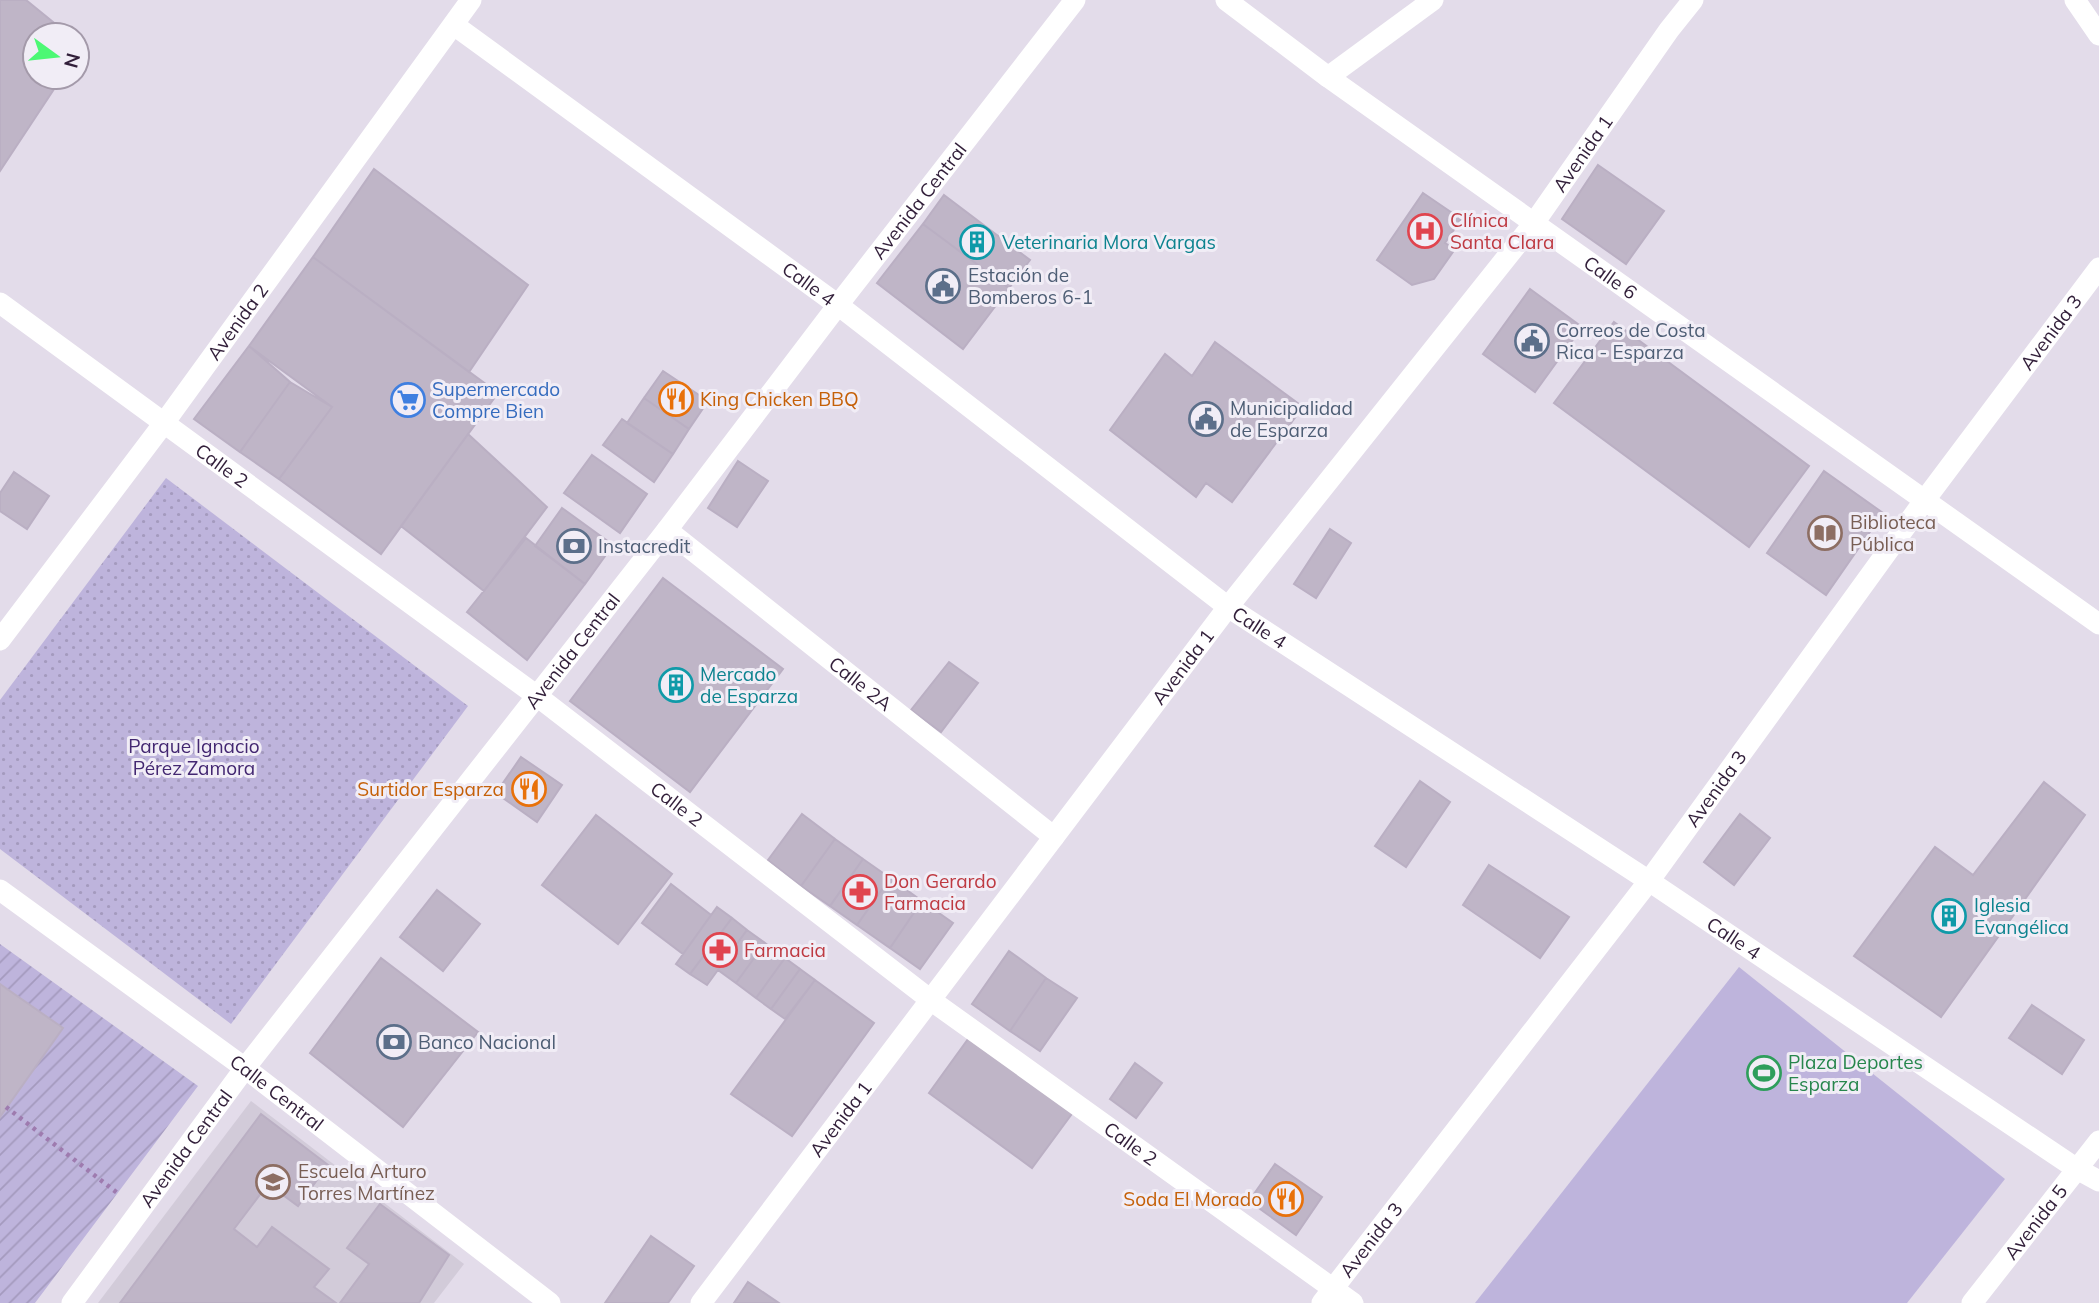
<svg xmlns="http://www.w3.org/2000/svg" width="2099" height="1303" font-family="Mulish,sans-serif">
  <defs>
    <pattern id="grass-dots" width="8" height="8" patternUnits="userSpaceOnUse" patternTransform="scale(1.75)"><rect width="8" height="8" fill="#beb4dc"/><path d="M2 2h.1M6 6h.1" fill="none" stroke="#a49abe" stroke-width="1.8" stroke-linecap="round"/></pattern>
    <pattern id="garden-furrows" width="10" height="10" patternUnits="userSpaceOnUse" patternTransform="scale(1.75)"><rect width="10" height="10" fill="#beb4dc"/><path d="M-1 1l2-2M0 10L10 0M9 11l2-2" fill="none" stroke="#a49abe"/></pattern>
  </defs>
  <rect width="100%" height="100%" fill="#e3dcea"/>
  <path fill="#d2cbd9" d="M251,1101L464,1264L434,1303H98Z"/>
  <path fill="url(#grass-dots)" d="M166,478L468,706L231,1024L0,849V700Z"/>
  <path fill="url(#garden-furrows)" d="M0,944L198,1086L35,1303H0V1117L63,1028L0,984Z"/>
  <path fill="#beb4dc" d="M1739,967L2005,1179L1907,1303H1475Z"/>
  <path fill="#bfb5c7" stroke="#baafc3" stroke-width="2" d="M0,0H26L69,35H35V77H62L0,171Z
    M1598,165L1664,211L1626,264L1562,219Z
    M374,169L528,285L469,372L313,257Z
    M1423,193L1461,219L1445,243L1455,249L1434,279L1412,285L1377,260Z
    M944,195L1030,260L1009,288L923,224Z
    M923,224L1009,288L963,349L877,283Z
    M313,257L498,393L381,554L279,479L332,407L249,346Z
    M1530,289L1582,327L1535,392L1483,354Z
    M1614,322L1809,466L1749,547L1554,403Z
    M1215,342L1303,407L1232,502L1206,483L1196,497L1110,430L1165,354L1192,376Z
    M249,346L290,382L240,452L194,419Z
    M663,371L708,401L689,429L644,398Z
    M290,382L332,407L279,479L240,452Z
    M644,398L689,429L673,454L627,423Z
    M622,419L673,454L654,482L603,445Z
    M468,434L547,507L484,591L401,526Z
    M592,455L647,494L620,533L564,493Z
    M738,461L768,481L737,527L708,508Z
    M1824,471L1883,513L1826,595L1767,553Z
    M14,472L49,496L27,529L0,511V493Z
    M562,508L613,545L585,584L535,546Z
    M1330,529L1351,543L1316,598L1294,584Z
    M526,538L585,584L527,660L467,612Z
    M663,578L783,669L690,792L570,701Z
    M949,662L978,683L941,732L911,710Z
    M521,757L562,785L537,822L496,793Z
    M1420,781L1450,802L1406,867L1375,846Z
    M2044,782L2085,815L1941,1017L1854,956L1935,847L1973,875Z
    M802,814L835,839L801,886L768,860Z
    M1740,814L1770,838L1734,885L1704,862Z
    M596,815L672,874L618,944L542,885Z
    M835,839L863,859L830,906L801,886Z
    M863,859L890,878L857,925L830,906Z
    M1489,865L1569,917L1540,958L1463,905Z
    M890,878L922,901L890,948L857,925Z
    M671,884L711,915L683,954L642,923Z
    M437,890L480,924L443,971L400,937Z
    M922,901L953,923L920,969L890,948Z
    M717,907L732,918L690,974L676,964Z
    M732,918L747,930L707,985L690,974Z
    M747,930L765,943L736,983L718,970Z
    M765,943L785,958L756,998L736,983Z
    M1009,951L1046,978L1010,1031L972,1004Z
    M381,958L478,1032L403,1127L310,1053Z
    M785,958L800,969L771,1009L756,998Z
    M800,969L815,980L785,1019L771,1009Z
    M1046,978L1077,998L1040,1051L1010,1031Z
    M815,980L874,1023L792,1136L731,1094Z
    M0,984L63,1028L0,1117Z
    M2032,1005L2084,1040L2062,1074L2009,1038Z
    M971,1035L1074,1111L1032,1168L929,1093Z
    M1135,1063L1162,1083L1136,1118L1110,1099Z
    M261,1114L328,1165L298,1206L268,1184L234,1229L257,1247L272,1227L329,1269L314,1287L336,1303H120Z
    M1275,1164L1322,1197L1296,1235L1249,1201Z
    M380,1204L449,1255L419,1303H340L369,1264L347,1248Z
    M651,1236L694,1266L668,1303H605Z
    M748,1282L779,1303H734Z"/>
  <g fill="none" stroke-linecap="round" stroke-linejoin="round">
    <path stroke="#9e7baf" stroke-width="4.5" stroke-dasharray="3.5 5" stroke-linecap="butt" d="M6,1107L120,1195"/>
    <g stroke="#fff" stroke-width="21">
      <path id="s1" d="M1226,0L1328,77L2099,624"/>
      <path d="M2075,0L2099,35"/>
      <path id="s2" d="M454,25L838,305L1228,607L1649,881L2077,1169L2099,1181"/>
      <path d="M1328,77L1433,0"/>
      <path id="s3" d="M0,303L537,696L932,1001L1353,1303"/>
      <path id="s4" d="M667,530L1054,837"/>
      <path id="s5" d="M0,640L164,423L471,0"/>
      <path id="s6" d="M0,890L245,1068L550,1303"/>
      <path id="s7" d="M72,1303L245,1068L667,530L838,305L1075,0"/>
      <path id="s8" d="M701,1303L1228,607L1534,223L1669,30L1693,0"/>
      <path id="s9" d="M1322,1303L1649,881L1924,501L2099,268"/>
      <path id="s10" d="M1972,1303L2099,1141"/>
    </g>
  </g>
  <defs>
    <g id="hospital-ring" transform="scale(1.75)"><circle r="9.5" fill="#f1edf6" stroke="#e0444e" stroke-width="1.5"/><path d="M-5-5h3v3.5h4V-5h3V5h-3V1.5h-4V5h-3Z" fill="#e0444e"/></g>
    <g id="building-ring" transform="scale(1.75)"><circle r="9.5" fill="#f1edf6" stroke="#0f9aa8" stroke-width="1.5"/><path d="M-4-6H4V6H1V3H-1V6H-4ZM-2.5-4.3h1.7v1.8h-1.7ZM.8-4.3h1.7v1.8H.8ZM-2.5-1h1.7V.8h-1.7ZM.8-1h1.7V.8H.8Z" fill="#0f9aa8"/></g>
    <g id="civic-ring" transform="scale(1.75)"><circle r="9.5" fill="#f1edf6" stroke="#5c6f8a" stroke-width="1.5"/><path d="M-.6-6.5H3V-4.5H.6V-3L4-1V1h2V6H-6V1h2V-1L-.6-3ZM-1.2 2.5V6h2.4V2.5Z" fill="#5c6f8a"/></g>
    <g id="restaurant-ring" transform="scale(1.75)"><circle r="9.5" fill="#f1edf6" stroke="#e8710a" stroke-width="1.5"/><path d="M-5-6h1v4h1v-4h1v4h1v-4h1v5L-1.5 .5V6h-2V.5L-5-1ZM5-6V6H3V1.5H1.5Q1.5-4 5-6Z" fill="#e8710a"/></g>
    <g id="supermarket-ring" transform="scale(1.75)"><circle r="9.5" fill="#f1edf6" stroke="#3f7fe0" stroke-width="1.5"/><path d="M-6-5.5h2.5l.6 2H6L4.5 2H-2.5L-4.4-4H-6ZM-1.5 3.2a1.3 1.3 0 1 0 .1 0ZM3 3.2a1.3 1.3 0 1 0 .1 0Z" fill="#3f7fe0"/></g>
    <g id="library-ring" transform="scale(1.75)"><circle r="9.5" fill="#f1edf6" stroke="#8d6e63" stroke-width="1.5"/><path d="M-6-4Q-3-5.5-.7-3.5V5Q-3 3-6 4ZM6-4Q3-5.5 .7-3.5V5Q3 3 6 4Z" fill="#8d6e63"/></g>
    <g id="bank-ring" transform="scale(1.75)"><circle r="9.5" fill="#f1edf6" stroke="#5c6f8a" stroke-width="1.5"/><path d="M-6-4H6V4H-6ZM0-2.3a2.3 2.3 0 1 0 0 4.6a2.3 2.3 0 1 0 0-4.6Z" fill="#5c6f8a"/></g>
    <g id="pharmacy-ring" transform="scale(1.75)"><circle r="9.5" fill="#f1edf6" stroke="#e0444e" stroke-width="1.5"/><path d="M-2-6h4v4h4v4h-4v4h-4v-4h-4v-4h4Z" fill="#e0444e"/></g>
    <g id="stadium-ring" transform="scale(1.75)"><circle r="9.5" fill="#f1edf6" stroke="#2e9e5b" stroke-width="1.5"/><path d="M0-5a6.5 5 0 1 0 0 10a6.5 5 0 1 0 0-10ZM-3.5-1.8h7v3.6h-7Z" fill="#2e9e5b"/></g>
    <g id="school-ring" transform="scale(1.75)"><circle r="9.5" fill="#f1edf6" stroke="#8d6e63" stroke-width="1.5"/><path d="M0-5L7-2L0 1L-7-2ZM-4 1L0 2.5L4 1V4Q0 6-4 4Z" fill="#8d6e63"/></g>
  </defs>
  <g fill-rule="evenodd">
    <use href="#hospital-ring" x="1425" y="231"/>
    <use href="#building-ring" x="977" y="242"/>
    <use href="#civic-ring" x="943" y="286"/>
    <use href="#civic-ring" x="1532" y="341"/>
    <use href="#restaurant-ring" x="676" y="399"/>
    <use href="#supermarket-ring" x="408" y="400"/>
    <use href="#civic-ring" x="1206" y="419"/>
    <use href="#library-ring" x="1825" y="533"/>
    <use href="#bank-ring" x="574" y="546"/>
    <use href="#building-ring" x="676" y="685"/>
    <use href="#restaurant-ring" x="529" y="789"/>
    <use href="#pharmacy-ring" x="860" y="892"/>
    <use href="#building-ring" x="1949" y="916"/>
    <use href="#pharmacy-ring" x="720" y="950"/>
    <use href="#bank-ring" x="394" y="1042"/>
    <use href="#stadium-ring" x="1764" y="1073"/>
    <use href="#school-ring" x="273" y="1182"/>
    <use href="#restaurant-ring" x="1286" y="1199"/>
  </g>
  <g text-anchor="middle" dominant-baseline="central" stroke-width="6" stroke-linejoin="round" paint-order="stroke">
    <g font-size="19" fill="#311e39" stroke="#f1edf6">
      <text stroke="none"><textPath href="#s8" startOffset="1449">Avenida 1</textPath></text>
      <text stroke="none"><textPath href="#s7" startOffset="1390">Avenida Central</textPath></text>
      <text stroke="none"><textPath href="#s1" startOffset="474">Calle 6</textPath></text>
      <text stroke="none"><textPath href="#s2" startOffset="439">Calle 4</textPath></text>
      <text stroke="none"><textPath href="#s5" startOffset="397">Avenida 2</textPath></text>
      <text stroke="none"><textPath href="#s9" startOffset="1214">Avenida 3</textPath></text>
      <text stroke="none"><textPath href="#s3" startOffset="275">Calle 2</textPath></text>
      <text stroke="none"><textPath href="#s2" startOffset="1006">Calle 4</textPath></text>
      <text stroke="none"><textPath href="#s7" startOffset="822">Avenida Central</textPath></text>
      <text stroke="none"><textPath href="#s8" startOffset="798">Avenida 1</textPath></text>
      <text stroke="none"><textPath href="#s4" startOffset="247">Calle 2A</textPath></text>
      <text stroke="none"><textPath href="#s9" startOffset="648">Avenida 3</textPath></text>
      <text stroke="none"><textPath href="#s3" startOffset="842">Calle 2</textPath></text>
      <text stroke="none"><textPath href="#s2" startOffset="1573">Calle 4</textPath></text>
      <text stroke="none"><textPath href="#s6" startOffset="343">Calle Central</textPath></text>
      <text stroke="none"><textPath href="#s8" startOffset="231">Avenida 1</textPath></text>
      <text stroke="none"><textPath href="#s3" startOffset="1409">Calle 2</textPath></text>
      <text stroke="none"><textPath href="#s7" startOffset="192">Avenida Central</textPath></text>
      <text stroke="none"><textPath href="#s10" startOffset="103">Avenida 5</textPath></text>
      <text stroke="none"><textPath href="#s9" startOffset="80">Avenida 3</textPath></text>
    </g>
    <g font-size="19" fill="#be3a42" stroke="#f1edf6" text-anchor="start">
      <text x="1450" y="220">Clínica<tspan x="1450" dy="22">Santa Clara</tspan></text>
      <text x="884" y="881">Don Gerardo<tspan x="884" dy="22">Farmacia</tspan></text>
      <text x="744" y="950">Farmacia</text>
    </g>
    <g font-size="19" fill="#0d838f" stroke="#f1edf6" text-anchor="start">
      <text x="1002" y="242">Veterinaria Mora Vargas</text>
      <text x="700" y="674">Mercado<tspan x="700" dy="22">de Esparza</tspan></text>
      <text x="1974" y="905">Iglesia<tspan x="1974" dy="22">Evangélica</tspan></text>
    </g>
    <g font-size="19" fill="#4e5e75" stroke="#f1edf6" text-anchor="start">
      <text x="968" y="275">Estación de<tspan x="968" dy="22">Bomberos 6-1</tspan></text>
      <text x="1556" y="330">Correos de Costa<tspan x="1556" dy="22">Rica - Esparza</tspan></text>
      <text x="1230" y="408">Municipalidad<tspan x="1230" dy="22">de Esparza</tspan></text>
      <text x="598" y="546">Instacredit</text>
      <text x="418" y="1042">Banco Nacional</text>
    </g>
    <g font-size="19" fill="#366cbe" stroke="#f1edf6" text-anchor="start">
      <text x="432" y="389">Supermercado<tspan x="432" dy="22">Compre Bien</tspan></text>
    </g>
    <g font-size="19" fill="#c56008" stroke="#f1edf6" text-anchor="end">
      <text x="700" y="399" text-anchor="start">King Chicken BBQ</text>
      <text x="504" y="789">Surtidor Esparza</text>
      <text x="1262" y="1199">Soda El Morado</text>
    </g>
    <g font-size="19" fill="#785e54" stroke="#f1edf6" text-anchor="start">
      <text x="1850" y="522">Biblioteca<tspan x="1850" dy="22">Pública</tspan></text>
      <text x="298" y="1171">Escuela Arturo<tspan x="298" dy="22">Torres Martínez</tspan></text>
    </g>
    <g font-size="19" fill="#432771" stroke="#f1edf6">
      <text x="194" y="746">Parque Ignacio<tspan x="194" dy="22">Pérez Zamora</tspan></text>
    </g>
    <g font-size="19" fill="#27864d" stroke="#f1edf6" text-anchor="start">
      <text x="1788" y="1062">Plaza Deportes<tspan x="1788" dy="22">Esparza</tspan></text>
    </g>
  </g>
  <g transform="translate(56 56) rotate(105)"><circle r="33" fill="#f1edf6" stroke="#a49aaa" stroke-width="2"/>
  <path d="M0-5L12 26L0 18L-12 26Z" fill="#4cf874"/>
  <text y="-10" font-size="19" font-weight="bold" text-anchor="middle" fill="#311e39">N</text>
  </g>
</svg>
